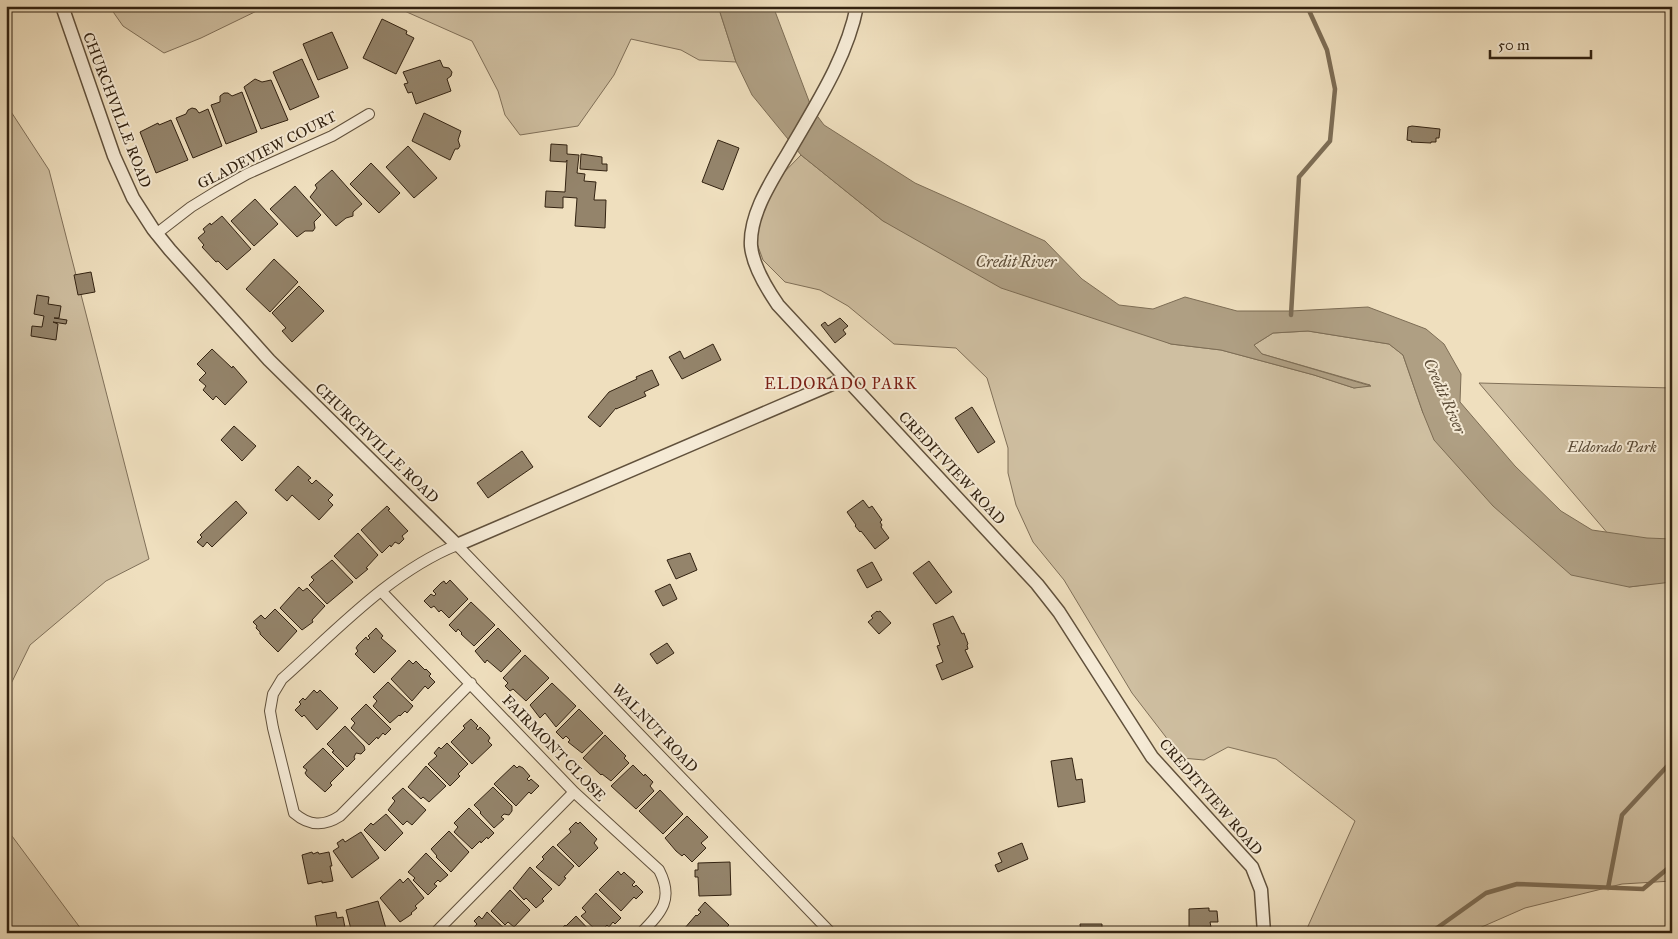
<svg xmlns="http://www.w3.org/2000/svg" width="1678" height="939" font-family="'IM FELL Great Primer',serif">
  <rect width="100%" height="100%" fill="#efdfbe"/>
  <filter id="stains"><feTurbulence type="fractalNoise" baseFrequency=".004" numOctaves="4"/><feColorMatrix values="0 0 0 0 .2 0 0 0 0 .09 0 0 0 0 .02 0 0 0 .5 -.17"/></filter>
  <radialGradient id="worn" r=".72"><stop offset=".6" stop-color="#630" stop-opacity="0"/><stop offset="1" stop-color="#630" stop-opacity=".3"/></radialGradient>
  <path fill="#cfbfa1" stroke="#807059" d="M109,6H267L201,38L164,53L123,26Z
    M397,6H718L736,62L699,60L681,50L631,39L614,75L578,126L520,135L505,115L498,91L472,41L400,9Z
    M6,104L49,170L149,559L106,581L30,645L6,694Z
    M801,155L883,221L1171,344L1221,350L1314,375L1354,388L1370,385L1262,354L1254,345L1273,333L1308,331L1389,344L1403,355L1423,413L1629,587L1651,584L1479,383L1672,388V881L1622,884L1525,908L1468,933H1305L1355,821L1276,759L1228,747L1204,760L1182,758L1132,693L1064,580L1033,542L1016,505L1008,473V448L987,378L956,348L894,344L848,306L820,290L785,282L763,260L750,224L759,198Z
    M6,828L84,933H6Z"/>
  <path fill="#af9f83" stroke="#7d6d55" d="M718,6H773L812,109L824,125L915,183L1045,241L1082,279L1119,305L1153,309L1185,297L1237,311H1291L1368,307L1426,329L1444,344L1461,374L1460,402L1515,466L1561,511L1592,530L1647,538L1672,539V582L1629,587L1571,575L1493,506L1434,440L1423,413L1403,355L1389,344L1308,331L1273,333L1254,345L1262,354L1371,386L1354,388L1314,375L1221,350L1171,344L1001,288L883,221L801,155L752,95L736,62Z"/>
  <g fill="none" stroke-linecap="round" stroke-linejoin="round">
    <path stroke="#7d6d55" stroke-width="4.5" d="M1291,315L1299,177L1330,141L1335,89L1327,50L1307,6
      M1608,888L1622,815L1672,761
      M1430,933L1486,893L1517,884L1643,889L1672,865"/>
  </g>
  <path fill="#94846b" stroke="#322211" d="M382,19L407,31L406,34L414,38L396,74L363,58Z
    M332,32L348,68L318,80L303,44Z
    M302,59L319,97L290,110L273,72Z
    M440,60L443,67L449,68L452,72L451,76L447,79L451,91L416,104L412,92L408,93L404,84L408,83L403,72Z
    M255,79L262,82L271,80L288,120L261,129L244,87Z
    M242,92L257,132L226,144L211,105L220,102V96L224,93H228L232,96Z
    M192,108L196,109L199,113L208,109L222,146L193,158L176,118L186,114L188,110Z
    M424,113L461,131L458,140L460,146L458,149H455L450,160L412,141Z
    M171,120L188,160L156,173L140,132L158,123L159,125Z
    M1412,126L1440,129L1439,138H1436V142H1431V143L1411,142L1412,141L1407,140L1408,127Z
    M718,140L739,148L723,190L702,182Z
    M551,144L567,145V154L579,155L577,173L585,174L584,181L596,182L594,200H606L605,228L575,226L577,198L563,197V208L545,207L546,191L565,192L567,160L566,162L550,161Z
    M408,146L437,178L414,198L386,167Z
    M581,154L602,157V164H607V171L580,169Z
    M371,163L400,193L379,213L350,184Z
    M332,170L362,204L353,212V216L346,218L336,226L310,197L317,188L315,185Z
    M295,186L321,215L314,222L315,228L313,231H305L297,237L270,209Z
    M255,199L278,224L254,246L231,221Z
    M222,216L251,249L227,270L218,261L216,262L202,247L204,245L198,238L205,232L203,229L210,223L211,225Z
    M274,259L298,282L270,312L246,289Z
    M91,272L95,292L78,295L74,275Z
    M299,286L324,311L292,342L282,331L286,328L272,313Z
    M37,295L49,297L48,304L61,306L59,318H54L67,320L66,324L53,322L58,324L56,340L31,336L32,326L42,327L44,316L34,314Z
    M840,318L848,326L843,330L846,334L835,343L821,325L825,322L828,326Z
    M713,344L721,360L682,379L669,357L680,351L684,359Z
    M212,349L232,368L233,366L247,382L225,405L216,396L213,400L203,390L206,386L199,380L206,373L197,364Z
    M652,370L659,385L644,392L646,396L616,409V408L600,427L588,417L609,392L637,379L636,377Z
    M972,407L995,442L978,453L955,418Z
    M234,426L256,446L242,461L221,440Z
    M522,451L533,467L488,498L477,483Z
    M298,466L311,478L308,480L312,484L316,480L333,495L328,500L333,505L319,520L292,495L287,501L275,490Z
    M863,500L869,508L872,506L882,520L880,522L882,525L881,527L889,538L875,549L861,531L860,532L855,526L856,525L847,512Z
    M236,501L247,513L212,547L207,542L203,547L197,542L202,537L200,535Z
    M387,506L390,509L388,510L408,531L402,536L404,539L399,544L395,542L391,547L390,545L382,553L361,530Z
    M358,533L378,555L366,568L368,569L356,579L334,556Z
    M690,553L697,570L676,579L667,560Z
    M332,560L353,582L327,604L309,585L314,580L311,577Z
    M929,561L952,592L936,604L913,573Z
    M872,562L882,580L867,588L857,570Z
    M450,580L468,599L449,618L441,610L439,612L434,606L431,608L424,601L431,594L434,596L436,594L433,591L441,583L444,581L446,584Z
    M670,584L677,599L663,606L655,591Z
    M299,587L303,591L307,588L325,606L312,620L313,622L302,630L280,608Z
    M471,602L495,625L474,646L461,634L462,633L458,629L456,632L449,625Z
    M275,609L297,631L278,652L260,634V632L256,628L257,626L253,622L261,615L265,619Z
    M877,611L878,612L880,611L891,623L879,634L868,622L873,618L871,616Z
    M953,616L962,634L964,633L968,644L967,645L968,649L965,650L973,667L942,680L936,665L943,662L937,646L940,645L933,624Z
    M376,628L383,636L381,638L396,651L374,673L355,654L358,651L356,648L358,645L366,637L368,640L370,638L368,636Z
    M498,628L521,651L501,672L487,660L485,663L475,651Z
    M667,643L674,653L657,664L650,654Z
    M525,655L549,678L526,701L513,689L510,691L505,686L508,683L503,678Z
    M409,660L413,664L416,661L425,670L426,669L431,674L429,676L435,682L428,689L425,686L412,701L391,679Z
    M388,682L413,706L407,713L405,711L400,716L399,715L390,723L373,706L377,701L373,697Z
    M552,683L576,706L556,727L545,713L540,718L530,705Z
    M314,690L317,693L320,690L338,708L317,730L304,715L302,717L295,710L301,704L299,702L303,698L305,700Z
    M366,704L391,729L385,735L383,733L378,739L377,737L369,745L351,728L355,723L351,719Z
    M579,709L603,733L582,753L568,742L570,740L566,736L563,739L556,732Z
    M471,719L478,726L476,728L478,730L480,727L488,735L490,738L488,741L492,745L472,764L451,742L465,728L463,726Z
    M345,726L364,746L365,750L361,754L356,753L354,757L355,759L347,767L332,752L334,751L327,744Z
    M605,735L626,756L624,758L629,763L611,781L602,774L601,775L583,758Z
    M447,743L468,764L458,774L460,776L450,786L428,764L437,756L434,753L439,747L441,749Z
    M323,748L344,769L330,783L332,785L325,792L307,776L305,773L307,770L303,767Z
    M1072,758L1076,780L1082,779L1085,802L1058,807L1051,761Z
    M514,765L517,768L519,766L523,768L530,776L527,779L529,781L531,779L539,786L531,794L529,792L516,806L494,784Z
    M633,765L644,776L645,774L653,782L650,786L654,791L636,809L611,786Z
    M426,766L446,786L429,802L423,797L421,799L408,787Z
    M493,787L512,806V811L509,815L504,814L501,817L504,819L494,828L480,813L481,812L474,805Z
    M403,788L426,810L412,825L407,821L403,825L388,810L395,801L392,798Z
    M660,790L683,814L663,834L639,811Z
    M469,808L494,833L488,839L487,837L481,843L480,841L472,849L454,832L458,827L454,823Z
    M386,814L403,833L385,851L364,830L371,823L373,825Z
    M687,816L708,837L701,843L706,848L692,862L684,854L682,856L676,851L665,838Z
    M576,822L578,824L580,822L597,839L594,843L598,848L579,867L557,845L571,832L569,829Z
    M449,831L469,852L451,872L436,857L437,856L431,849Z
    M361,832L379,858L352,878L333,851L339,847L337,843L343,839L345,842Z
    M1022,843L1028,859L998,872L995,865L1002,862L998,853Z
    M553,846L574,866L564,877L566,878L559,886L536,867L544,859L542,857Z
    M312,852L313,854L318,852L319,854L329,852L332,866H330L333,881L322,883V881L308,884L302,855Z
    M426,853L448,875L440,882L438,880L434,884L437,886L428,895L413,880L415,878L408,872Z
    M730,862L731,895L699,896L698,877H695V870H698V863Z
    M530,867L552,889L542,899L544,901L536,908L526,898L524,900L513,888Z
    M618,871L621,875L624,872L627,875L635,882L632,885L634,887L636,885L643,892L636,899L634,897L621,911L599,890Z
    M408,878L424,898L415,906L417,908L411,913L412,914L400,922L380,898L400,879L403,883Z
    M510,890L530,910L514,927L508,922L505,925L491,911Z
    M596,893L621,918L615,924L613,922L609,927L607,925L599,933L581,916L586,912L582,908Z
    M378,901L387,932L352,933L346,910Z
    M705,902L729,925L721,933H688L684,929L696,915L697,916L701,912L698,910Z
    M1209,908V911H1217L1218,922H1210L1211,927L1189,928V909Z
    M336,912L337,918L343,917L346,933H318L315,916Z
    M487,912L508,932V933L470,932L477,924L474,921L479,916L482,919Z
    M576,916L592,933H557L565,925L566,926Z
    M1080,924H1102V933H1081Z"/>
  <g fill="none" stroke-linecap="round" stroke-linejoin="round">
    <g stroke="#61513c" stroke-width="12">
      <path id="minor" d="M156,234L191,207L217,191L247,174L332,136L369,114
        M381,591L574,792L659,870C674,899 662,912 641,933
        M471,683L340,816C323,827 309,826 294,813L273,728L270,711L273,694L282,679C336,631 390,572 457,545L831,933
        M435,933L574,792"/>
    </g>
    <g stroke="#61513c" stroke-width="15">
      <path id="tertiary" d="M62,6L114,156L133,198L153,229L170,250L269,360L457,545L846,378
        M857,6C847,57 817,103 791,148C775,176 749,212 751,246C753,267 767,289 778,305L1037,584L1059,612L1152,757L1252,867L1261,890L1264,933"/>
    </g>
    <use href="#minor" stroke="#f5ead5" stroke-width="10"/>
    <use href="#tertiary" stroke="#f5ead5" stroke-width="12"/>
  </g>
  <g text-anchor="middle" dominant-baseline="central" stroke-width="4" stroke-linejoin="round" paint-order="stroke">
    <g font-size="15" fill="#322211" stroke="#f5ead5">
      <text transform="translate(117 110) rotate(69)">CHURCHVILLE ROAD</text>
      <text transform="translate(267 150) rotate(-27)">GLADEVIEW COURT</text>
      <text transform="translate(377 443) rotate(44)">CHURCHVILLE ROAD</text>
      <text transform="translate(952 468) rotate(47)">CREDITVIEW ROAD</text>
      <text transform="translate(655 728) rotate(46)">WALNUT ROAD</text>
      <text transform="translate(554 748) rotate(46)">FAIRMONT CLOSE</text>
      <text transform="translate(1211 797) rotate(49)">CREDITVIEW ROAD</text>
    </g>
    <g font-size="15" font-style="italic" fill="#594935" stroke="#f5ead5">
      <text x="1612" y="447">Eldorado Park</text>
    </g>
    <g font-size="16" font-style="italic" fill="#5e4e39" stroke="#f5ead5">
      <text x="1016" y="261">Credit River</text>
      <text transform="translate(1445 396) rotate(66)">Credit River</text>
    </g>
    <g font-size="16" letter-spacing="1" fill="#7a1f14" stroke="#f5ead5">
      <text x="841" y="383">ELDORADO PARK</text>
    </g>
  </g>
  <rect width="1678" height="939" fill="none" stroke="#efdfbe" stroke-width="25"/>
  <rect x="8" y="8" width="1663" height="924" fill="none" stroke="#322211" stroke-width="2.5"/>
  <rect x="12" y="12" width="1653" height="914" fill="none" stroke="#322211"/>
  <path d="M1490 50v8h101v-8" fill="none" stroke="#322211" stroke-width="2.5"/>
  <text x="1498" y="50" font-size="15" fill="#322211" stroke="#f5ead5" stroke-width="4" paint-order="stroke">50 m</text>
  <rect width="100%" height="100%" filter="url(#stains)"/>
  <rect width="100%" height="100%" fill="url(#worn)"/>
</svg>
